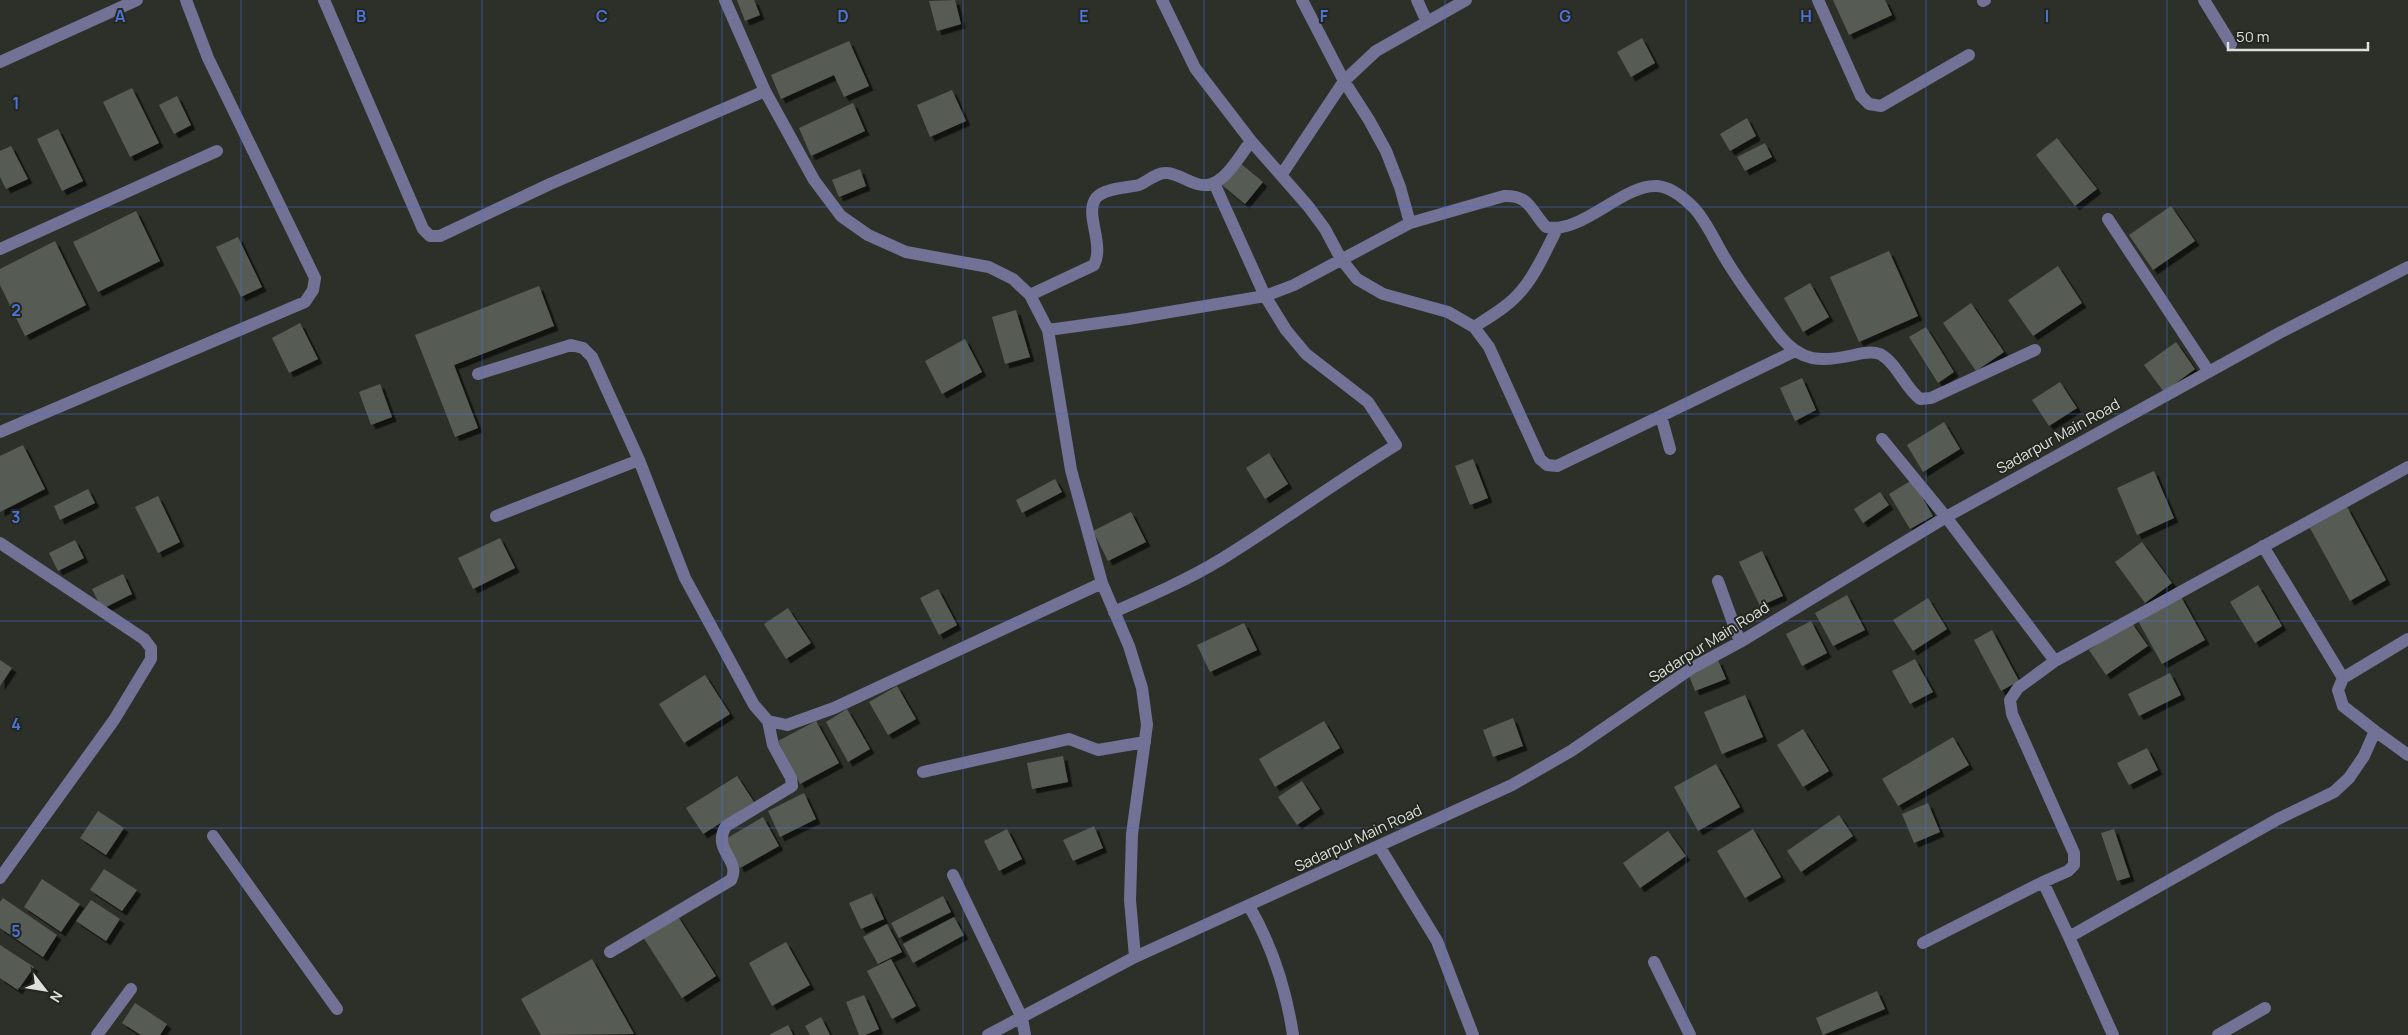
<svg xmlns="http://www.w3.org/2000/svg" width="2408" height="1035" font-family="Manrope,sans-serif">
  <defs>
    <filter id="shadow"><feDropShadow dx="4.5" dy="4.5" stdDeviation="0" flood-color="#0009"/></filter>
  </defs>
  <rect width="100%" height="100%" fill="#2d3029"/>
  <path fill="#575c53" filter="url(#shadow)" d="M737,0H754L760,15L745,21Z
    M955,0L961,24L937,31L929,1Z
    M1833,0H1885L1892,15L1849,35Z
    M1642,38L1655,63L1631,77L1617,52Z
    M849,41L869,86L844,97L834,75L781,99L771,75Z
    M132,88L159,143L130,157L103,102Z
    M952,90L966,121L930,137L917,105Z
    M177,96L191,125L174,134L159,105Z
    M853,103L865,131L811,156L799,128Z
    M1747,118L1756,136L1730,151L1720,134Z
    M58,129L83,181L62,191L37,139Z
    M2057,138L2097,189L2075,206L2036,155Z
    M1765,143L1772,157L1745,171L1737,157Z
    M11,146L28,179L6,189L0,177V151Z
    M1240,163L1263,182L1245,204L1222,185Z
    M860,169L866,186L839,197L832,180Z
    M2171,206L2195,241L2153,270L2129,235Z
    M136,211L160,261L98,292L73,242Z
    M238,237L262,287L241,297L216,247Z
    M55,241L86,305L25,336L0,285V269Z
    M1889,251L1918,316L1859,342L1830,277Z
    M2058,266L2082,303L2033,336L2008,300Z
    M1810,283L1829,317L1803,332L1784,298Z
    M539,286L554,326L454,365L478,428L455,437L415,335Z
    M1971,303L2004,352L1976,371L1943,323Z
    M1016,310L1030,357L1005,364L992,317Z
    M300,323L318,359L289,373L272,338Z
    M1926,327L1954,372L1938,383L1909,337Z
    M965,339L982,372L942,394L925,361Z
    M2176,342L2195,369L2164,392L2144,365Z
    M1802,378L1816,410L1795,421L1780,388Z
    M2060,382L2077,408L2049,426L2032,400Z
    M380,384L392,417L371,425L359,392Z
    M1944,422L1960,449L1923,472L1907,445Z
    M23,445L45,489L0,512V456Z
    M1269,453L1288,484L1265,499L1246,468Z
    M1473,459L1488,498L1470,505L1455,466Z
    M2154,471L2174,518L2137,535L2117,488Z
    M1055,479L1062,492L1022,513L1016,500Z
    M1912,480L1933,516L1910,529L1889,494Z
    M88,489L95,503L60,520L54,506Z
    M1880,492L1889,505L1863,523L1854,509Z
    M158,496L180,542L158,553L135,507Z
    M2347,507L2386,580L2350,601L2310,528Z
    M1131,512L1146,542L1108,561L1093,531Z
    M500,538L515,568L473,589L458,558Z
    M75,540L84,558L58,571L49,553Z
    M2142,542L2172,583L2145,603L2115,562Z
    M1762,551L1783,596L1760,606L1739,562Z
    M123,574L132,594L102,609L92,589Z
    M2258,585L2282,626L2255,643L2230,602Z
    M938,589L957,625L939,635L920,598Z
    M1847,595L1865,630L1833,646L1815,613Z
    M2180,595L2205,640L2162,664L2137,619Z
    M1928,598L1947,629L1913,651L1893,620Z
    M788,608L811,643L786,659L764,624Z
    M1811,621L1827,653L1802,666L1786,634Z
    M2131,622L2148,646L2106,675L2089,650Z
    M1244,623L1257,650L1210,672L1197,645Z
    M1992,630L2019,681L2001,691L1974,640Z
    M1915,659L1933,692L1910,704L1892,671Z
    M0,660L12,668L0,686Z
    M1718,660L1726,679L1695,691L1688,673Z
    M2170,673L2181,695L2139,716L2128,694Z
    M705,675L730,714L684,743L659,704Z
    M897,686L916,719L888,735L869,702Z
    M1745,695L1763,737L1722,754L1704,712Z
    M847,709L870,749L848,762L826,722Z
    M1513,718L1523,746L1493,757L1483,730Z
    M816,721L839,763L800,784L778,741Z
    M1324,721L1340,748L1275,787L1259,759Z
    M1803,729L1829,771L1803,787L1777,745Z
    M1953,737L1969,765L1898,806L1882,779Z
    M2147,748L2158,770L2129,785L2117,763Z
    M1063,756L1068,782L1032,789L1027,763Z
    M1716,764L1740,807L1698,831L1674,787Z
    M737,776L754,802L703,834L686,808Z
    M1302,781L1320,809L1297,825L1278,797Z
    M804,793L816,819L780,837L768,811Z
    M1928,803L1940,832L1914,843L1902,814Z
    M98,811L124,828L106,855L80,838Z
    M1839,815L1853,836L1801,872L1787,851Z
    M763,817L779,846L740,868L724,840Z
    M1094,826L1103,848L1073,861L1063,840Z
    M1007,829L1022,859L999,871L984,841Z
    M1753,829L1781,877L1745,898L1717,851Z
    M2114,829L2130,877L2117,881L2101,833Z
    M1668,831L1686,856L1640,888L1623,863Z
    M104,869L137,890L122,911L90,890Z
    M42,879L80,904L61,932L24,907Z
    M872,893L884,919L861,929L849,903Z
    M943,896L951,912L899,938L891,923Z
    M3,898L57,935L43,957L0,928V902Z
    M91,900L120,919L106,941L76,921Z
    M677,915L716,976L682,998L643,937Z
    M954,917L964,935L913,963L903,944Z
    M887,924L902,952L878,964L863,937Z
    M786,942L810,985L772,1006L749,963Z
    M0,945L34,967L18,990L0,978Z
    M592,959L634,1034L541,1035L521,999Z
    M891,959L916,1006L892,1019L867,971Z
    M1877,991L1885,1009L1823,1035L1816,1018Z
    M864,995L879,1029L865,1035H859L846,1002Z
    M135,1003L167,1024L160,1035H141L122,1023Z
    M821,1017L830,1035H810L805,1026Z
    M788,1025L793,1035H769Z"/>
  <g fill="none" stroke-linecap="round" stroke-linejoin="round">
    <path stroke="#727296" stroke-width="12" d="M324,0L423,229L430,236H440L550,184L765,91
      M725,0L765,91L814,180L841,216L868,235L906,252L989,267L1013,279L1030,295L1048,330L1071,470L1102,583L1129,646L1142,688L1147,725L1132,834L1130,900L1135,957
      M1162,0L1195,68L1251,141L1308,206L1325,229L1341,259L1357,279L1383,294L1448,312L1474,327L1489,347L1540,459L1547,465L1557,466L1661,416
      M1302,0L1344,81L1369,120L1386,151L1400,187L1410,223
      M1417,0L1427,22
      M1818,0L1861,96L1869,104L1881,106L1969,55
      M2204,0L2231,44
      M1983,1L1985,0
      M0,62L137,0
      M1282,174L1344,81L1376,51L1466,0
      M2108,219L2209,372
      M0,249L217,151
      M1030,295L1094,265C1105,244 1084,214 1096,198C1104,188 1127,188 1139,185C1149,181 1156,172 1167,173C1183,174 1197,191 1214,183C1229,176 1241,154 1251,141
      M1474,327C1491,316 1509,306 1522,290C1537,272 1546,250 1557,229
      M1048,330L1128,319L1265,296L1294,285L1410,223L1504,196C1530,195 1530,210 1546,227C1581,235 1623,184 1657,186C1670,187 1684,198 1693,207C1706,220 1715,242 1725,258C1741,285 1760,310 1779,335C1801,363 1822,362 1854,355C1862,353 1872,351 1880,354C1897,363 1905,388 1920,399L1931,398L2035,350
      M478,374L571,345L583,348L592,357L639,460L685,578L754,705L768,721L787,725L834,708L1102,583
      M0,432L305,302L313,290L315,278L208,58L186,0
      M1882,439L1946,517L2055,661
      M1670,449L1661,416L1795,351
      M496,516L639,460
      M0,543L144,639L151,648V659L114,720L0,878
      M2263,546L2343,678
      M1718,581L1740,642
      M1114,612C1150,596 1187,580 1220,560C1280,523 1336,482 1396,445L1368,402L1306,354L1286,330L1265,296L1214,183
      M2375,731L2408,755
      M923,772L1069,739L1098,750L1145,742
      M213,836L337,1009
      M1379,846L1437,941L1473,1035
      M953,875L1022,1018L1025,1035
      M2043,882L2069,937
      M1249,906C1273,947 1286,989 1293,1035
      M1923,943L2043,882L2068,871L2074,865V853L2012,714L2010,700L2018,688L2055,661L2408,467
      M610,952L731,880C742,860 711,850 726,826L792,786L791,778L773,745L768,721
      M1654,962L1690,1035
      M97,1035L131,989
      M988,1035L1135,957L1512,785L1571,751L1692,668L1740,642L1946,517L2281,332L2408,267
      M2113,1035L2069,937L2278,819L2334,792L2349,778L2364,756L2375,731L2343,706L2338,690L2343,678L2408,639
      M2218,1035L2265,1008"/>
  </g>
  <path fill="none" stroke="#4d72d9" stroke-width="1" stroke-opacity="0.55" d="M241,0V1035M482,0V1035M722,0V1035M963,0V1035M1204,0V1035M1445,0V1035M1686,0V1035M1926,0V1035M2167,0V1035M0,207H2408M0,414H2408M0,621H2408M0,828H2408"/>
  <g text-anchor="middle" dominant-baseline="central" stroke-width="4" stroke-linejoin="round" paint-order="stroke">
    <g font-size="15" fill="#dee0db" stroke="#23271f">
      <text transform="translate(2058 436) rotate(-29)">Sadarpur Main Road</text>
      <text transform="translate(1709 642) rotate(-32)">Sadarpur Main Road</text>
      <text transform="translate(1358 838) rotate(-25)">Sadarpur Main Road</text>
    </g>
  </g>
  <g font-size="16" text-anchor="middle" font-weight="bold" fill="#4d72d9" stroke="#23271f" stroke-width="4" stroke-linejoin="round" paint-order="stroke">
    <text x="120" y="22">A</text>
    <text x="361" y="22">B</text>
    <text x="602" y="22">C</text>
    <text x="843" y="22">D</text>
    <text x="1084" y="22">E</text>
    <text x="1324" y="22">F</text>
    <text x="1565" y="22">G</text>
    <text x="1806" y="22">H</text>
    <text x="2047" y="22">I</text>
    <text x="16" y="109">1</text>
    <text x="16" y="316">2</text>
    <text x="16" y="523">3</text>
    <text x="16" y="730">4</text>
    <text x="16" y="937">5</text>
  </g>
  <g transform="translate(45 990) rotate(121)" stroke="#23271f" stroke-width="4" paint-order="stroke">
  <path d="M0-4L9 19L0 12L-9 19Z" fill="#dee0db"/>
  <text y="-8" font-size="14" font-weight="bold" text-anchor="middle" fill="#dee0db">N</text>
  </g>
  <path d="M2228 42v8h140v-8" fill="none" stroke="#dee0db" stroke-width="2.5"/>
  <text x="2236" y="42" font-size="15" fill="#dee0db" stroke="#23271f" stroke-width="4" paint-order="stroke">50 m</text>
</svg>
